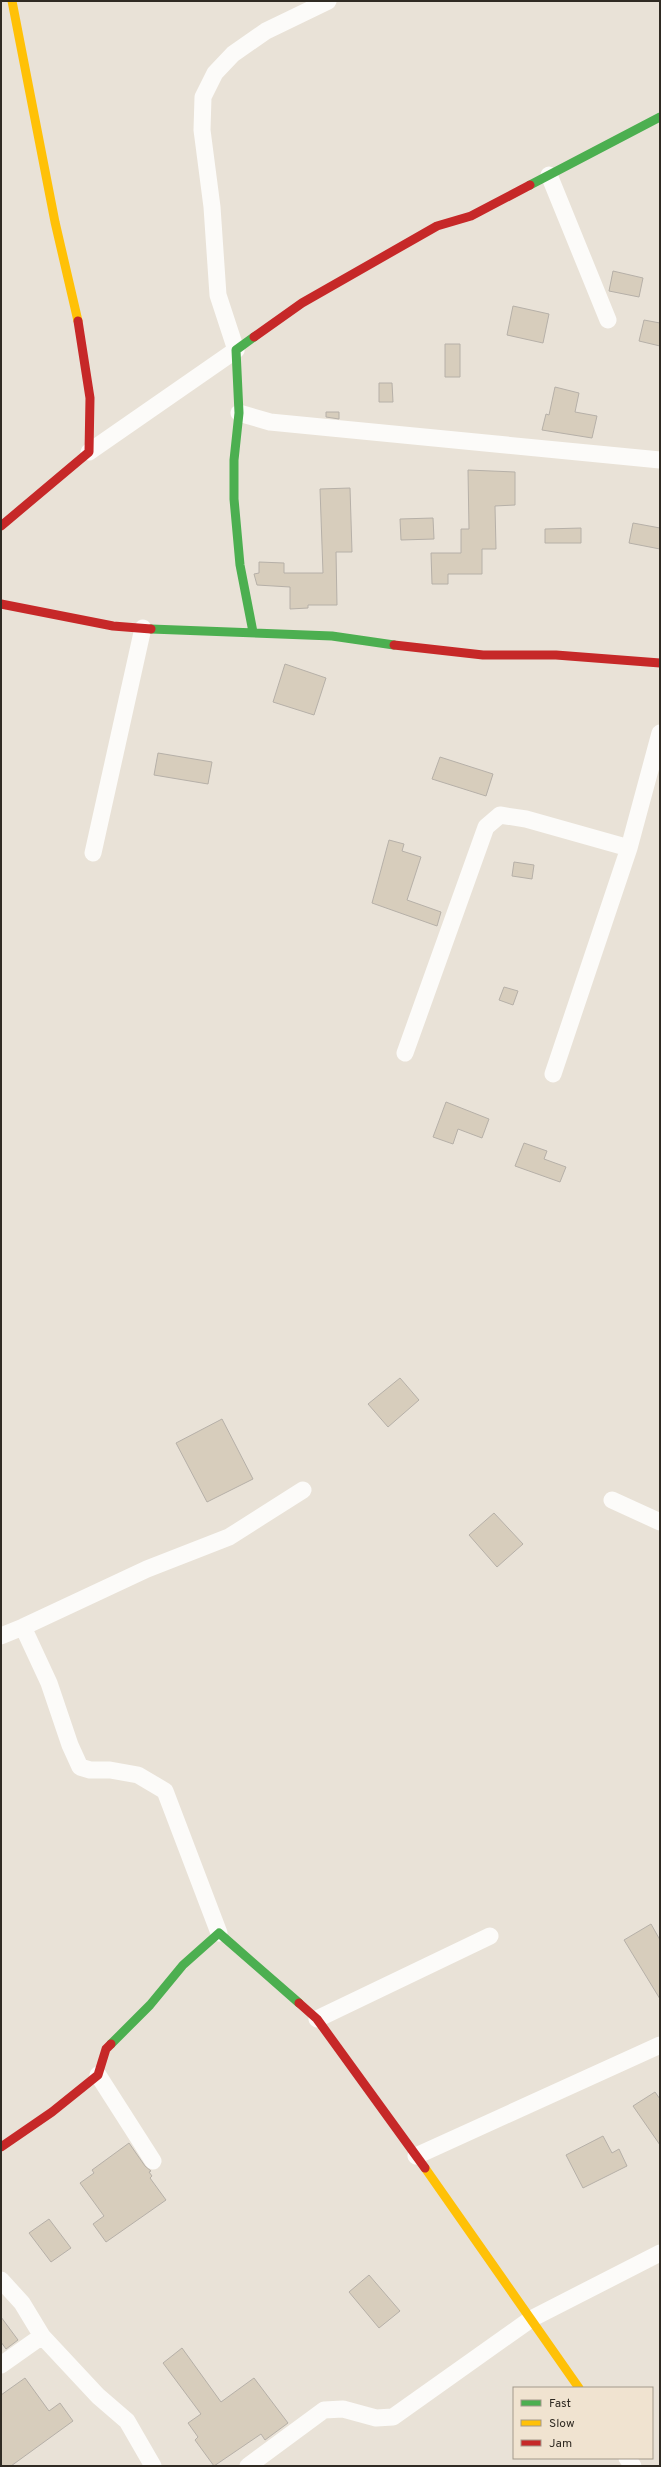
<svg xmlns="http://www.w3.org/2000/svg" width="661" height="2467" font-family="Overpass,sans-serif">
  <rect width="100%" height="100%" fill="#e9e2d7"/>
  <path fill="#d7cdbc" stroke="#b6b0a8" d="M613,271L643,278L639,297L609,291Z
    M513,306L549,314L543,343L507,335Z
    M644,320L660,323V346L639,341Z
    M445,344H460V377H445Z
    M379,383H392L393,402H379Z
    M555,387L579,393L575,412L597,416L592,438L542,430L546,414L549,415Z
    M326,412H339V419L326,417Z
    M468,470L515,472V505L495,506L496,549H482V574H448V584H432L431,553H461V529H469Z
    M350,488L352,552H336L337,605H308V608L290,609V587L257,585L254,574L259,573V562L284,563V573H323L320,489Z
    M433,518L434,539L401,540L400,519Z
    M633,523L660,528V549L629,543Z
    M581,528V543H545V529Z
    M285,664L326,678L314,715L273,702Z
    M158,753L212,762L208,784L154,775Z
    M440,757L493,774L486,796L432,779Z
    M389,840L404,844L402,851L421,857L407,900L441,912L437,926L372,903Z
    M514,862L534,865L532,879L512,876Z
    M504,987L518,991L513,1005L499,1000Z
    M446,1102L489,1119L482,1138L458,1129L453,1144L433,1137Z
    M524,1143L547,1151L544,1159L566,1167L560,1182L515,1166Z
    M400,1378L419,1400L388,1427L368,1404Z
    M222,1419L253,1479L207,1502L176,1443Z
    M494,1513L523,1544L497,1567L469,1535Z
    M651,1924L660,1940V1999L624,1940Z
    M655,2092L660,2099V2145L633,2106Z
    M603,2136L612,2153L619,2149L627,2166L583,2188L566,2155Z
    M129,2143L145,2166L151,2171L149,2172L152,2176L150,2178L166,2200L106,2242L93,2224L104,2216L80,2183L94,2173L92,2170Z
    M49,2219L71,2248L51,2262L29,2233Z
    M369,2275L400,2311L379,2328L349,2292Z
    M1,2317L18,2340L6,2349L1,2342Z
    M182,2348L221,2402L254,2378L288,2423L265,2440L261,2434L214,2466L195,2440L198,2437L188,2423L201,2414L163,2363Z
    M25,2378L49,2411L60,2403L73,2421L11,2466H1V2395Z"/>
  <g fill="none" stroke-linecap="round" stroke-linejoin="round">
    <path stroke="#fcfbf9" stroke-width="17" d="M549,175L608,320
      M239,413L270,422L660,460
      M89,452L236,350L218,295L212,207L202,130L203,97L215,73L233,54L266,31L328,1
      M93,853L143,628
      M405,1053L486,827L500,815L526,819L629,848
      M553,1074L629,848L660,733
      M612,1500L660,1522
      M23,1627L49,1683L70,1745L80,1767L90,1770H110L138,1775L165,1791L219,1933
      M1,1636L23,1627L147,1569L229,1537L303,1490
      M317,2019L490,1936
      M98,2075L153,2161
      M416,2156L660,2045
      M1,2280L22,2303L42,2336L98,2396L127,2421L153,2466
      M1,2365L42,2336
      M627,2458L633,2466
      M248,2466L324,2410L343,2409L376,2418L393,2417L531,2319L660,2253"/>
    <path stroke="#4caf50" stroke-width="9" d="M530,185L660,117
      M151,629L332,636L394,645
      M253,632L240,565L234,499V460L239,413L236,350L254,337
      M111,2044L150,2005L183,1965L219,1933L299,2003"/>
    <path stroke="#ffc107" stroke-width="9" d="M12,1L55,222L78,321
      M425,2168L579,2388"/>
    <path stroke="#c62828" stroke-width="9" d="M254,337L302,303L437,226L471,216L530,185
      M1,526L89,452L90,398L78,321
      M1,604L113,626L151,629
      M394,645L483,655H556L660,663
      M299,2003L317,2019L425,2168
      M1,2147L52,2112L98,2075L106,2049L111,2044"/>
  </g>
  <rect width="661" height="2467" fill="none" stroke="#302b23" stroke-width="4"/>
  <rect x="513" y="2387" width="140" height="72" fill="#f0e3d0" stroke="#a3998b"/>
  <rect x="521" y="2400" width="20" height="6" fill="#4caf50" stroke="#a3998b"/>
  <text x="549" y="2407" font-size="12" fill="#302b23">Fast</text>
  <rect x="521" y="2420" width="20" height="6" fill="#ffc107" stroke="#a3998b"/>
  <text x="549" y="2427" font-size="12" fill="#302b23">Slow</text>
  <rect x="521" y="2440" width="20" height="6" fill="#c62828" stroke="#a3998b"/>
  <text x="549" y="2447" font-size="12" fill="#302b23">Jam</text>
</svg>
